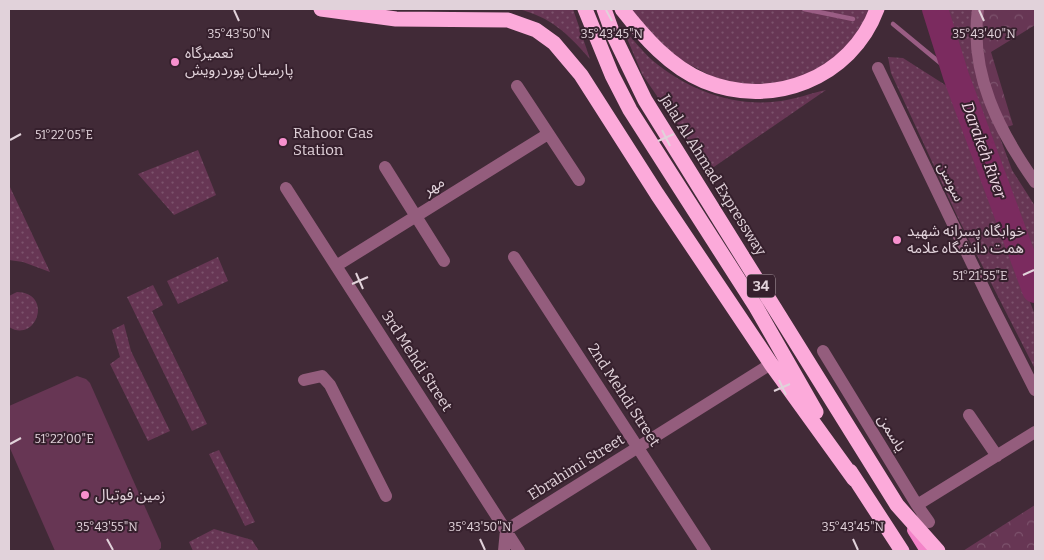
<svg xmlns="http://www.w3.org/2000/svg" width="1044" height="560" font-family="Bitter,'Noto Sans Arabic',serif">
  <defs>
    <pattern id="grass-dots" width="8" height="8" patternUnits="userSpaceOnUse" patternTransform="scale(1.25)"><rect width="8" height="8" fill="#673654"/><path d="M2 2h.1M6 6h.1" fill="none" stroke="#7c526c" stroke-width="1.8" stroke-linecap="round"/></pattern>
    <pattern id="park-crowns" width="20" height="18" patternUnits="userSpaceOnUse" patternTransform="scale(1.25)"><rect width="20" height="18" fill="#673654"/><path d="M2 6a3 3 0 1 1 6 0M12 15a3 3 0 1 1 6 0" fill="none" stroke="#7c526c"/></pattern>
  </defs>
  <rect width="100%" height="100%" fill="#412a37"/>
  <path fill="url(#grass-dots)" d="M518,9H573L590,59C568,34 551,17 518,9Z
    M630,9H870L859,30L847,47L830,62L797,79L757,86L719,80L679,59L659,44Z
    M944,9H974L989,108L1012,170L1035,206V269L989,145Z
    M623,29C633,39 642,51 652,60C688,90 734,108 781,101C796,99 811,93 826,90L708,171L642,74Z
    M888,57L903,58L950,88L980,162L995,210L1035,315V369L958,218L891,73Z
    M198,150L216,195L174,215L138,174Z
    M9,185L50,272L23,262L9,260Z
    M218,257L228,281L178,304L167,281Z
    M153,285L163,305L152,311L207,424L192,431L127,297Z
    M17,292C54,293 36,344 9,327V296Z
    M124,324L131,351L170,431L148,441L110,364L120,357L112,330Z
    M219,450L255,522L245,526L209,454Z
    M214,529L252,540L259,551H193L189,542Z"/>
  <path fill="url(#park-crowns)" d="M983,9H1035V25L991,52L1013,125L1007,127C999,108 988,89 984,68C980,50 981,27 983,9Z
    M1035,505V551H963L966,549Z"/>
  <path fill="#673654" d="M77,376L86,379L90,383L161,543V548L158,551H55L9,446V406Z"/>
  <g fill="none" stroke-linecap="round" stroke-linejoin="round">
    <path stroke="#9a5d84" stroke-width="4.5" d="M804,9L853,19
      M893,24L956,76"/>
    <path stroke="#7b2b5f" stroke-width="26" d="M935,9L956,76L1035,290"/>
    <path stroke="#945d7d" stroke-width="12" d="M978,9C969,73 999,131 1035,182
      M878,68L989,299L1035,390
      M517,86L579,180
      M385,167L444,261
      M286,188L519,551
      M514,257L705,551
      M336,266L548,134
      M823,351L917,505L929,522L922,513
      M304,380L322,376L330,385L386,496
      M969,415L997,456
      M917,505L1035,432
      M504,551L506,530L766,367"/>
    <path stroke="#f383c8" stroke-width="12" d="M913,530L926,551"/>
    <path stroke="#fcaada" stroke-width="15" d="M321,9L396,19L508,20L536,30L554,43L581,75L657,194L771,364L854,479
      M585,9L612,75L630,110L756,307L816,412
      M604,9L613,34L645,100L897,505L938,551
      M622,9C644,37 670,67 704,81C771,109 851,79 877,9
      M850,471L902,551"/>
  </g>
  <path fill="none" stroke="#e1d2da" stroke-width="2" d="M234,10L239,21M606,10L612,21M979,10L984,21M662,130L670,146M10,140L21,134M658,141L674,134M356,273L363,289M1023,275L1034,270M352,284L368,277M779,380L786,395M774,391L790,384M10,444L21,438M107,539L113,550M480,539L485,550M853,539L858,550"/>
  <g fill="#f790ce" stroke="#36202d" stroke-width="2">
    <circle cx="175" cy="62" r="5"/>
    <circle cx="283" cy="142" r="5"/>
    <circle cx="897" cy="240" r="5"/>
    <circle cx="85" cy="495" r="5"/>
  </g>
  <g text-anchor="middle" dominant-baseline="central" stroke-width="4" stroke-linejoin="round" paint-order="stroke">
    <rect fill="#36202d" stroke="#ae9da6" stroke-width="1" x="747" y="274.5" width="28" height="23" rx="4"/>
    <g font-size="14" font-weight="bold" fill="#e1d2da">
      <text x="761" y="286">34</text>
    </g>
    <g font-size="15" fill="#e1d2da" stroke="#36202d" text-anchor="start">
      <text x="185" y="53">تعمیرگاه<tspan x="185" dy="17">پارسیان پوردرویش</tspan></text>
      <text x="293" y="133">Rahoor Gas<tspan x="293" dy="17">Station</tspan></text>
      <text x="907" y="231">خوابگاه پسرانه شهید<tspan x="907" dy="17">همت دانشگاه علامه</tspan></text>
      <text x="95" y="495">زمین فوتبال</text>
    </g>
    <g font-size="15" fill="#e1d2da" stroke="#36202d">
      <text transform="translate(713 175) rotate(58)">Jalal Al Ahmad Expressway</text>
      <text transform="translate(951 182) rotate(64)">سوسن</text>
      <text transform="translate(434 186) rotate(-32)">مهر</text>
      <text transform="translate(417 361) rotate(57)">3rd Mehdi Street</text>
      <text transform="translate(624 395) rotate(57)">2nd Mehdi Street</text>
      <text transform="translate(892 433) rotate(59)">یاسمن</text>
      <text transform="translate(576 467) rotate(-32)">Ebrahimi Street</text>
    </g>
    <g font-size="16" font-style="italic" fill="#f3dbe8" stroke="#36202d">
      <text transform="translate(984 150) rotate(70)">Darakeh River</text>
    </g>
  </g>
  <g font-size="12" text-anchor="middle" fill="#e1d2da" stroke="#36202d" stroke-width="4" stroke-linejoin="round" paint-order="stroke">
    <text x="239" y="38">35°43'50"N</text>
    <text x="612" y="38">35°43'45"N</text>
    <text x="984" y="38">35°43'40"N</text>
    <text x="64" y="139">51°22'05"E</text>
    <text x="980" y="280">51°21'55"E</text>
    <text x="64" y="443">51°22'00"E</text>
    <text x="107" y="531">35°43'55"N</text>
    <text x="480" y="531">35°43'50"N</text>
    <text x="853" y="531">35°43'45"N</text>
  </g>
  <rect width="1044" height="560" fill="none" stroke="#e1d2da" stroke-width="20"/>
</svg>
